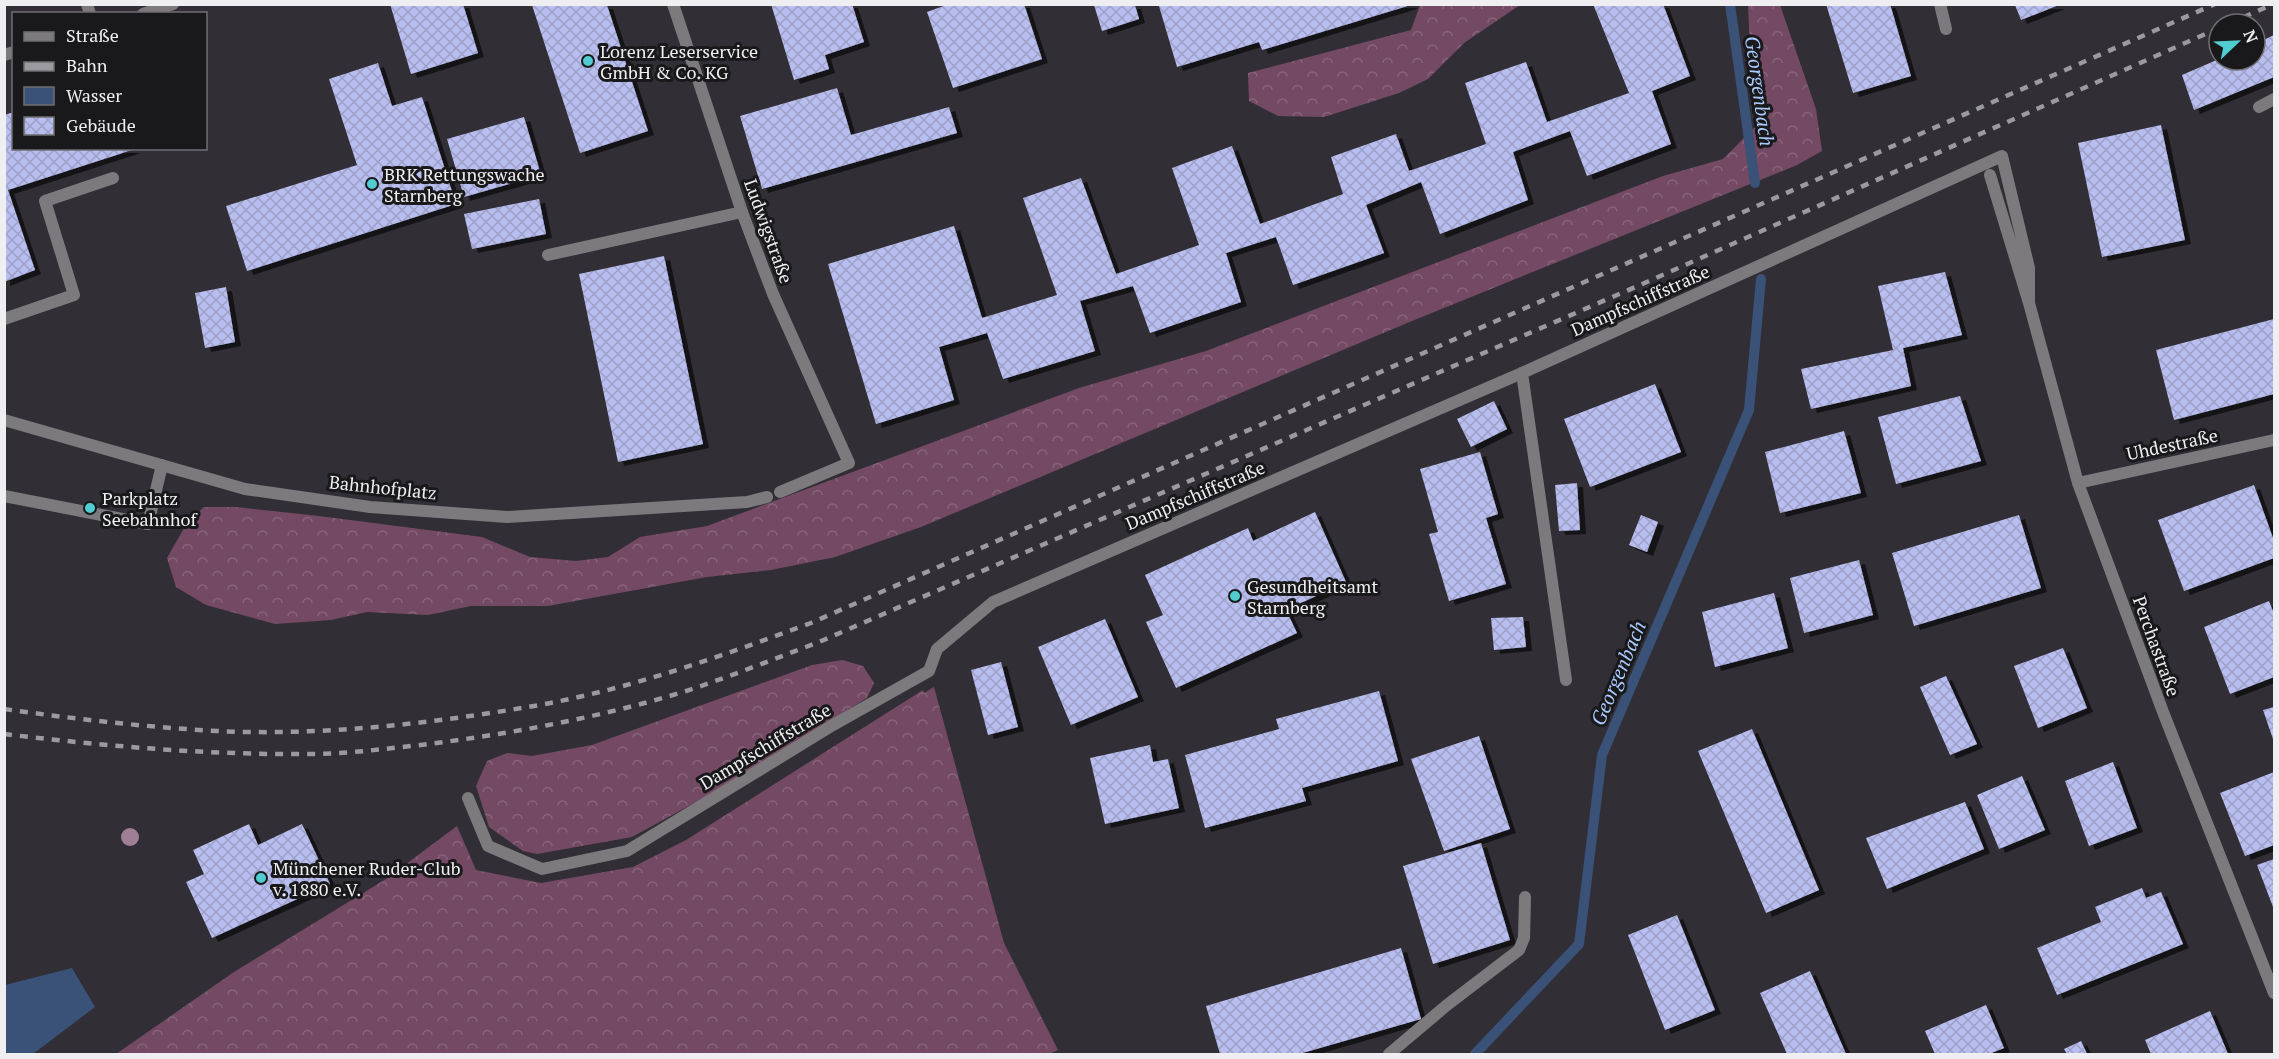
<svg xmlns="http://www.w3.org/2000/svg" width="2279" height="1059" font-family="'PT Serif',serif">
  <defs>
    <pattern id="forest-crowns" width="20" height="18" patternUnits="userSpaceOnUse" patternTransform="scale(1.5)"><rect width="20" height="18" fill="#744964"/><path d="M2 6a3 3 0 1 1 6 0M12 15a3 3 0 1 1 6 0" fill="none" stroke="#88647b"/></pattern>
    <pattern id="building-cross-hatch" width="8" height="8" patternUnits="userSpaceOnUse" patternTransform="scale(1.5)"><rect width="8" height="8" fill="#b9bef0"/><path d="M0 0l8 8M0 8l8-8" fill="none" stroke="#9da0c6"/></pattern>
    <filter id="shadow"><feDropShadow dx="6" dy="4" stdDeviation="0" flood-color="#0009"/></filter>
  </defs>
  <rect width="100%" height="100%" fill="#312f35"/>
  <path fill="url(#forest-crowns)" d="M1420,5H1520L1464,43L1428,79L1399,93L1324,117L1278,116L1249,101L1248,73L1411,30Z
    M1748,5H1780L1816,109L1822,151L1797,165L1412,321L921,527L835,557L771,570L707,577L548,606H471L428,615L367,612L331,620L275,624L206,605L176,587L167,558L187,523L204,507H236L319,516L482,537L530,557L576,561L608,557L640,537L707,526L1079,388L1206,351L1663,176L1723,159L1759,123L1751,72Z
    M842,660L863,666L874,683L867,698L707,796L632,837L537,854L523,851L489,827L476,786L487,761L507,753L532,756L592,745L812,665Z
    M934,687L1004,943L1058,1050L1049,1054H116L234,972L386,879L457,826L476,870L541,883L633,867L686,840L923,690L924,693Z"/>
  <path fill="#3a5178" d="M72,968L95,1007L33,1054H5V985Z"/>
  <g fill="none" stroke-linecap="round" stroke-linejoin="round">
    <path stroke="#3a5178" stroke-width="10" d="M1730,4L1755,183
      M1475,1054L1579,944L1602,755L1749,410L1761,279"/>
  </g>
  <path fill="url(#building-cross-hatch)" filter="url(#shadow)" d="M390,4H463L478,53L411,74Z
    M771,4H852L864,42L825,55L829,69L794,80Z
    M949,4H1024L1042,59L953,88L927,12Z
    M1162,4H1411V5L1262,50L1259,42L1177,67L1159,6Z
    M1593,4H1663L1690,76L1652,91L1671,144L1587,176L1570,131L1513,152L1528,200L1440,234L1421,182L1366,205L1384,253L1293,285L1276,237L1226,253L1241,302L1150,333L1133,286L1080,301L1095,351L1003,379L984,324L987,333L939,347L954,400L876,424L828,264L954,226L982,318L1057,295L1023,198L1081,178L1116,274L1199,245L1172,168L1232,146L1260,224L1343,194L1331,157L1396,134L1409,171L1486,144L1465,83L1526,62L1547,122L1629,93Z
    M1826,4H1890L1911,76L1853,93Z
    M532,5H607L648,131L580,153Z
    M1094,5H1135L1139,19L1102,31Z
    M2015,5H2059L2021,20Z
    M2274,35V77L2194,110L2182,75L2219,59L2255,60V44Z
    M378,63L392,106L422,97L456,204L247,271L226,206L357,165L329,79Z
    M837,88L851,135L949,107L957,133L762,189L740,116Z
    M14,112V148L135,149L8,190L35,270L4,282V115Z
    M524,117L541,175L464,197L447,139Z
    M2161,125L2185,240L2102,257L2078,143Z
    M539,199L546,234L472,249L464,214Z
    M664,256L703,444L618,462L579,274Z
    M1945,272L1962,335L1903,348L1911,386L1811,409L1801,369L1893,350L1878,286Z
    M226,287L235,342L205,348L195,293Z
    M2274,319V394L2174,420L2156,350Z
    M1655,384L1681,452L1590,487L1564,419Z
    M1960,396L1981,461L1896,484L1878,417Z
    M1494,401L1507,429L1471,447L1457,419Z
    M1844,431L1861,493L1780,513L1765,452Z
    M1480,452L1498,514L1486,518L1506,584L1449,601L1429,534L1438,532L1420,469Z
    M1577,483L1580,530L1559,531L1555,485Z
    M2254,485L2274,541V558L2184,591L2158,520Z
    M1315,512L1346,582L1286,610L1297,633L1176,688L1146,622L1163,615L1145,575L1248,528L1253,541Z
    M1641,515L1658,522L1647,552L1629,545Z
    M2019,515L2041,588L1914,626L1892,553Z
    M1859,560L1873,615L1804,633L1790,578Z
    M1774,593L1788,648L1715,667L1702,612Z
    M2269,601L2274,614V677L2230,694L2204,627Z
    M1523,617L1526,647L1494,650L1491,618Z
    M1105,619L1138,697L1071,725L1038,647Z
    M2063,648L2087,708L2038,728L2014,666Z
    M1001,662L1018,727L988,735L971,670Z
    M1946,676L1977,744L1950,755L1920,687Z
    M1379,691L1398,761L1302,788L1306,801L1205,828L1185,755L1279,729L1276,719Z
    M2274,707V742L2263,710Z
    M1752,729L1819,890L1766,913L1698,751Z
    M1479,736L1510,829L1444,851L1411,759Z
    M1150,745L1153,762L1168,759L1179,808L1105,824L1090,758Z
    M2113,762L2137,828L2089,846L2065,781Z
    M2274,772V845L2245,856L2220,793Z
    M2022,776L2045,830L1999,849L1977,795Z
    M1965,802L1984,849L1887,889L1866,838Z
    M249,824L258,845L302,824L330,884L212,938L186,882L204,874L193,850Z
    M1481,843L1510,940L1433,964L1403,866Z
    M2274,859V907H2273L2257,865Z
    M2142,888L2146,898L2161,892L2183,944L2057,995L2037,948L2101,922L2095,907Z
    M1677,915L1715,1010L1665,1030L1628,935Z
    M1401,948L1421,1019L1299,1054H1220L1206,1006Z
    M1810,971L1846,1054H1787L1760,993Z
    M1986,1005L2004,1048L1989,1054H1935L1925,1031Z
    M2210,1011L2228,1054H2151L2145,1040Z
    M2081,1041L2087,1054H2067L2064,1049Z"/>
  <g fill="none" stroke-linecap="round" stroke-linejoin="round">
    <path stroke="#7c7a7c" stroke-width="12" d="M87,4L90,14
      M2259,107L2274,99
      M548,255L742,212
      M4,319L74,295L45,201L113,178
      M1522,373L1566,680
      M4,496L148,524L162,465
      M1389,1054L1447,1005L1519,950L1524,938L1525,897"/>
    <path stroke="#7c7a7c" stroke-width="12" d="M673,4L742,212L773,294L849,463L780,492
      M1940,4L1946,29
      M143,14L173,4
      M4,55L14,52
      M1990,175L2029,303L2078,483L2163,712L2274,993
      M4,420L245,489L370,507L507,517L747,502L767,497
      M2078,483L2274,440
      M468,798L488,846L542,869L627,851L833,725L929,671L937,649L993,602L1522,373L2002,156L2029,268V303"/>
    <path stroke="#9b9a9e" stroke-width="4.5" stroke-dasharray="8 8" stroke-linecap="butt" d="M2229,24L2273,4
      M4,709C75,719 145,727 217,731C320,736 426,724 528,707C625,691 719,657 811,623L2215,4
      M4,734C105,746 206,755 308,754C346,754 383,749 421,745C509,734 598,718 683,692C729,677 774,659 819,642L1640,285L2219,28"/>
  </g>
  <circle fill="#a07e95" cx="130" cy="837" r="9"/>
  <g fill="#51ccd1" stroke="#19181a" stroke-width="2">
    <circle cx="588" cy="61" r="6"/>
    <circle cx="372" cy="184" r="6"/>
    <circle cx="90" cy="508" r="6"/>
    <circle cx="1235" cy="596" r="6"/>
    <circle cx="261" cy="878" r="6"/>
  </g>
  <g text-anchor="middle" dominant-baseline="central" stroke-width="6" stroke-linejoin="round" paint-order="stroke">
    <g font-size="18" fill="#efeef1" stroke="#19181a" text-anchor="start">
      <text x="600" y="51">Lorenz Leserservice<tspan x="600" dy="21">GmbH &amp; Co. KG</tspan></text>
      <text x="384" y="174">BRK Rettungswache<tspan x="384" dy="21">Starnberg</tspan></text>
      <text x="102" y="498">Parkplatz<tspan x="102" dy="21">Seebahnhof</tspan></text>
      <text x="1247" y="586">Gesundheitsamt<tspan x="1247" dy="21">Starnberg</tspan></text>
      <text x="273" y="868">Münchener Ruder-Club<tspan x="273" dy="21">v. 1880 e.V.</tspan></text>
    </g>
    <g font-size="18" fill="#efeef1" stroke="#19181a">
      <text transform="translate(769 231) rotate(70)">Ludwigstraße</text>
      <text transform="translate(1640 300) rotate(-24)">Dampfschiffstraße</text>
      <text transform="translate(2172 444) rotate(-12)">Uhdestraße</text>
      <text transform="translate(383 487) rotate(6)">Bahnhofplatz</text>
      <text transform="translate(1195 495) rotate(-23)">Dampfschiffstraße</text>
      <text transform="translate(2157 646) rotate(70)">Perchastraße</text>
      <text transform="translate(765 746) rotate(-31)">Dampfschiffstraße</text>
    </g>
    <g font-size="20" font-style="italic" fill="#aac9fd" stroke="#19181a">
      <text transform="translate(1760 91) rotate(82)">Georgenbach</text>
      <text transform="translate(1618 673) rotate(-67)">Georgenbach</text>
    </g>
  </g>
  <rect width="2279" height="1059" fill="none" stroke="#efeef1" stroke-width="12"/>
  <rect x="12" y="12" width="195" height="138" fill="#19181a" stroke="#6f6e70" stroke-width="1.5"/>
  <rect x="24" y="32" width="30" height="9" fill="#7c7a7c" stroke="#6f6e70" stroke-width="1.5"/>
  <text x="66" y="42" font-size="18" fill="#efeef1">Straße</text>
  <rect x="24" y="62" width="30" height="9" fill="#9b9a9e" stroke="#6f6e70" stroke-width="1.5"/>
  <text x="66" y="72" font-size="18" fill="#efeef1">Bahn</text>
  <rect x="24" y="87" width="30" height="18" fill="#3a5178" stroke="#6f6e70" stroke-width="1.5"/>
  <text x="66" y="102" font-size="18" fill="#efeef1">Wasser</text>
  <rect x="24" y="117" width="30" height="18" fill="url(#building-cross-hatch)" stroke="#6f6e70" stroke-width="1.5"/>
  <text x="66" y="132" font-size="18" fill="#efeef1">Gebäude</text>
  <g transform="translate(2237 42) rotate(67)"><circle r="28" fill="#19181a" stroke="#6f6e70" stroke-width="1.5"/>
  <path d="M0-4.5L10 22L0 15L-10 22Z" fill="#51ccd1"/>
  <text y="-9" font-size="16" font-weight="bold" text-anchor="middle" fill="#efeef1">N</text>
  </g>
</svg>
